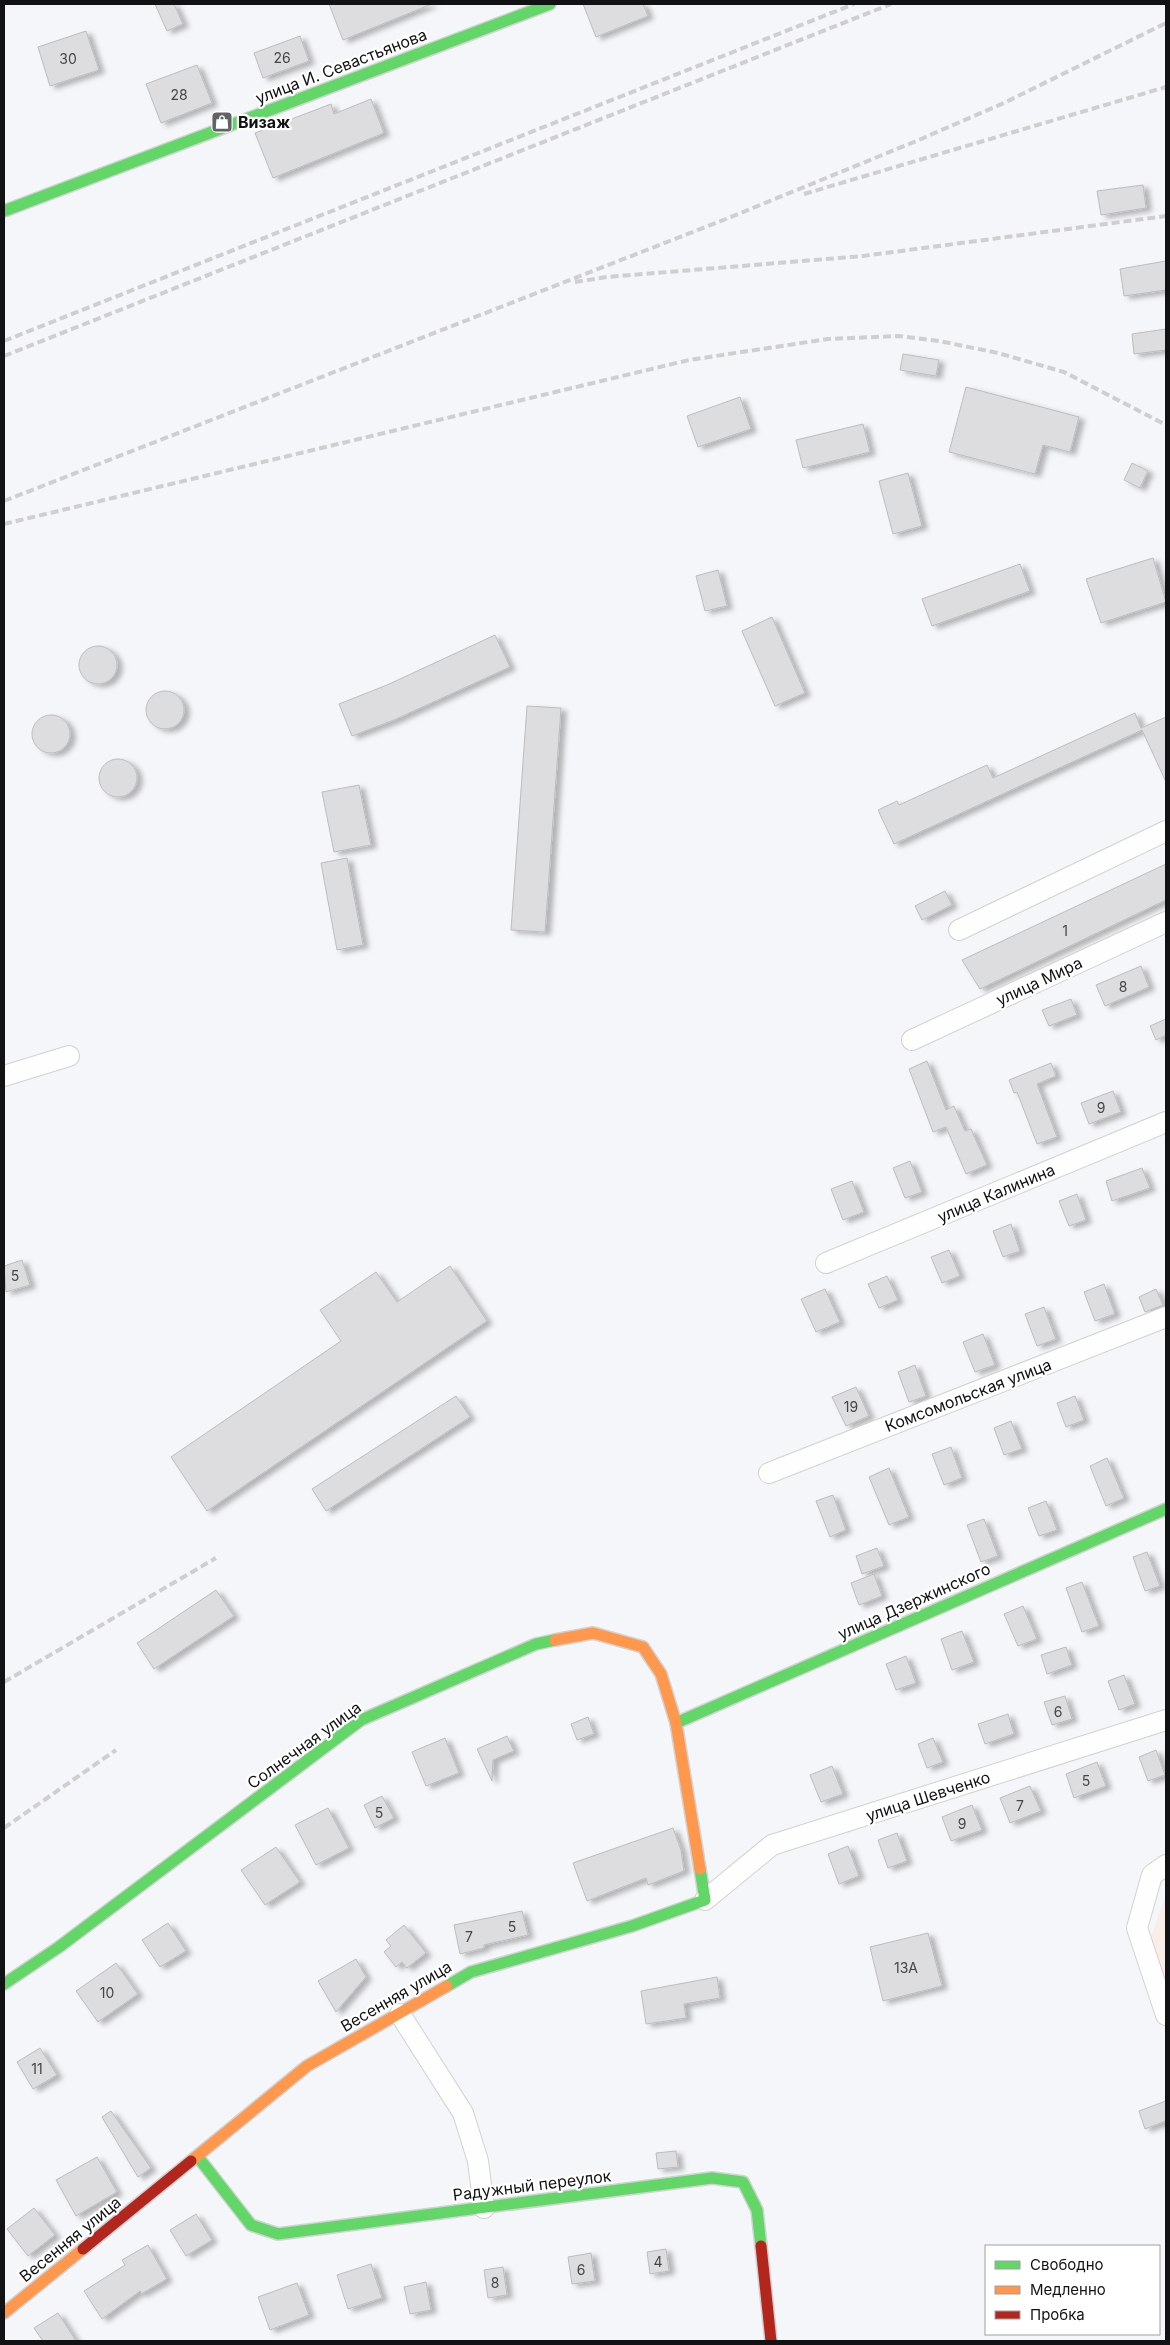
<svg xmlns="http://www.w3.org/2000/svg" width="1170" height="2345" font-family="Inter,sans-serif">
  <defs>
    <filter id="shadow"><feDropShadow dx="5.5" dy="3" stdDeviation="2.5" flood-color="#0004"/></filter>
  </defs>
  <rect width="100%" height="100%" fill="#f5f6f9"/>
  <path fill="#f9ede8" d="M1166,1896V1985L1149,1942Z"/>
  <path fill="#dddddf" stroke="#bdbcbe" filter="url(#shadow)" d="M155,4H174L183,24L167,31Z
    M329,4H432L343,40Z
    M583,4H643L648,16L596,37Z
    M86,31L99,70L50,86L38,47Z
    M300,36L309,61L263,78L254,53Z
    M197,65L212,103L161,123L146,84Z
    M371,99L384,133L273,178L255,133L331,104L334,114Z
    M1143,185L1146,208L1101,215L1097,191Z
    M1166,261V290L1124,296L1120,269Z
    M1166,329V350L1134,354L1132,334Z
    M903,354L939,360L936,376L900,370Z
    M966,387L1079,417L1070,452L1043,445L1035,474L949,452Z
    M740,397L751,429L698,447L687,416Z
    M863,424L870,452L803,468L796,440Z
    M1132,463L1148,471L1140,488L1124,480Z
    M908,473L922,526L893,534L879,481Z
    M1153,558L1166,602L1101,623L1086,579Z
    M1020,564L1030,591L932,626L922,599Z
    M718,570L727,606L705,611L696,576Z
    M772,617L805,693L775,706L742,631Z
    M495,635L510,667L394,720L352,736L339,704L387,685Z
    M79 665a19 19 0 1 1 38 0a19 19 0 1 1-38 0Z
    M146 710a19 19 0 1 1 38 0a19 19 0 1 1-38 0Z
    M527,706L561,708L545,932L511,930Z
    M1135,713L1141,728L1166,717V782L1142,730L894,844L878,810L897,801L899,805L987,765L993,778Z
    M32 734a19 19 0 1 1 38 0a19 19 0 1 1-38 0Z
    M99 778a19 19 0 1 1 38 0a19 19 0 1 1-38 0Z
    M359,785L371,845L334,852L322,792Z
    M347,858L363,945L337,950L321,863Z
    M1166,864V900L980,989L962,960Z
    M945,891L952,905L922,920L915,906Z
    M1141,966L1149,987L1105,1006L1096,985Z
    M1071,999L1077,1015L1049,1026L1042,1010Z
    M1166,1019V1035L1156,1040L1150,1026Z
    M927,1061L946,1110L954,1106L965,1131L971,1129L987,1165L966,1174L946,1127L933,1132L909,1069Z
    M1051,1063L1056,1076L1037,1084L1057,1137L1037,1144L1017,1092L1014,1093L1009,1080Z
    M1113,1091L1121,1112L1089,1124L1081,1103Z
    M910,1161L922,1192L905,1198L893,1168Z
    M1142,1168L1150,1188L1112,1201L1106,1181Z
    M852,1181L864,1212L843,1220L831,1189Z
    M1077,1194L1086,1220L1069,1226L1059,1201Z
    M1011,1224L1020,1251L1003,1257L993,1231Z
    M949,1250L960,1276L942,1283L931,1257Z
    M22,1260L30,1285L6,1292L4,1266Z
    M450,1266L487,1321L207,1511L171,1457L341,1341L320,1310L376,1272L397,1302Z
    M887,1276L898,1300L879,1308L868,1284Z
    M1104,1284L1115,1314L1095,1321L1084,1292Z
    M825,1289L840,1322L816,1332L801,1299Z
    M1156,1289L1163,1305L1145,1312L1139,1297Z
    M1044,1307L1056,1339L1037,1346L1025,1314Z
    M983,1334L995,1365L975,1372L963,1342Z
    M915,1365L926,1396L909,1402L898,1372Z
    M856,1387L869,1416L846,1426L832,1397Z
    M456,1396L470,1417L326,1511L312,1489Z
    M1075,1396L1084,1420L1066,1427L1057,1403Z
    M1011,1421L1022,1449L1004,1455L994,1428Z
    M951,1447L962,1478L944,1485L932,1454Z
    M1107,1458L1124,1498L1106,1506L1090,1466Z
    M889,1468L909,1517L889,1525L869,1477Z
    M833,1495L846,1530L830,1537L816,1501Z
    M1046,1501L1057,1530L1039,1536L1028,1508Z
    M984,1519L998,1556L981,1562L967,1525Z
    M877,1548L884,1566L862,1574L856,1556Z
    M1147,1552L1160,1586L1145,1591L1133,1557Z
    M874,1574L882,1596L859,1605L851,1583Z
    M1082,1582L1099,1626L1082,1632L1066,1588Z
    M216,1590L234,1616L154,1669L137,1643Z
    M1023,1606L1037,1639L1018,1646L1004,1614Z
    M962,1631L974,1662L952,1670L941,1639Z
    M1066,1647L1072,1665L1047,1674L1041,1655Z
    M906,1656L916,1683L896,1690L886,1664Z
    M1124,1675L1135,1704L1119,1710L1108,1681Z
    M1065,1696L1072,1719L1052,1725L1044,1702Z
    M1008,1714L1014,1734L985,1744L978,1724Z
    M588,1717L594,1734L577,1740L571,1724Z
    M507,1736L514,1751L493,1760L492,1781L477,1749Z
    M445,1738L459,1773L426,1786L412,1752Z
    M933,1738L943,1762L927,1768L918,1744Z
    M1156,1750L1165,1775L1148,1781L1139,1757Z
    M1097,1762L1106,1786L1074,1798L1066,1774Z
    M832,1766L843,1794L821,1802L810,1775Z
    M1030,1786L1041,1811L1010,1823L1000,1798Z
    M382,1796L394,1818L375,1828L364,1805Z
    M972,1805L982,1830L951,1841L942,1817Z
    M328,1808L349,1848L316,1865L295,1825Z
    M673,1828L681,1850L684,1871L648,1885L646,1878L587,1901L573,1863Z
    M897,1833L907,1861L888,1868L878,1840Z
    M848,1846L859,1876L839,1884L828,1854Z
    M276,1847L300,1882L265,1905L241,1870Z
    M522,1911L528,1935L484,1945V1948L460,1954L454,1925Z
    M168,1923L186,1951L160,1967L142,1940Z
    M404,1925L426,1953L407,1968L402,1962L396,1967L384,1952L391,1946L386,1940Z
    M928,1933L942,1986L883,2001L870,1947Z
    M356,1959L366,1977L336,2012L318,1981Z
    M116,1963L138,1994L98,2022L76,1991Z
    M717,1977L720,1998L684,2004L686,2018L646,2024L641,1991Z
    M40,2048L57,2075L33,2089L17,2062Z
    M1166,2101V2121L1145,2129L1139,2111Z
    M111,2111L151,2168L138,2177L102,2117Z
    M676,2151L678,2167L658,2169L656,2153Z
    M97,2157L117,2192L76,2216L56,2180Z
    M34,2208L55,2235L28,2256L7,2229Z
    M196,2214L212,2240L186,2256L170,2230Z
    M148,2245L167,2279L141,2294L140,2291L102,2319L84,2291L125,2265L122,2260Z
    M666,2249L669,2271L650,2274L647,2252Z
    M591,2253L595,2281L572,2284L568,2257Z
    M371,2264L382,2298L348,2309L337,2275Z
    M503,2267L507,2295L488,2298L484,2270Z
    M426,2282L431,2310L410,2314L404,2287Z
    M297,2283L309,2315L270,2330L258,2297Z
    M58,2313L76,2341H43L34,2328Z"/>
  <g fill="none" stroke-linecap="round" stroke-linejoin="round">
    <g stroke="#d2d2d4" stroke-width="22">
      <path id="street" d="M959,930L1166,831
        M912,1040L1166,922
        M4,1076L69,1056
        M826,1263L1166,1122
        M769,1473L1166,1317
        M1166,1865L1152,1875L1137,1928L1166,2015
        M705,1900L772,1845L1166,1720
        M400,2014L463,2113L478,2161L484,2208"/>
    </g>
    <g stroke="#d2d2d4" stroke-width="14">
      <path id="fast" d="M4,211L550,4
        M676,1723L1166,1509
        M4,1984L59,1947L361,1720L536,1644L555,1640
        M447,1986L471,1972L632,1926L705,1900L700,1869
        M198,2157L251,2225L278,2234L712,2178L743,2182L757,2210L761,2246"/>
    </g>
    <g stroke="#d2d2d4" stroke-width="14">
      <path id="slow" d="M555,1640L593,1633L643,1647L661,1674L676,1723L700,1869
        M191,2161L307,2066L447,1986
        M4,2313L83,2249"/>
    </g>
    <g stroke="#d2d2d4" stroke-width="14">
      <path id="jam" d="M761,2246L771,2341
        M83,2249L191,2161"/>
    </g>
    <use href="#street" stroke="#fefefe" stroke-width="20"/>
    <use href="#fast" stroke="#63d668" stroke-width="11"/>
    <use href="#slow" stroke="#ff974d" stroke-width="11"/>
    <use href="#jam" stroke="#b3261e" stroke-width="11"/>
    <path stroke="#cfcfd0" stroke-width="4" stroke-dasharray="8 4" stroke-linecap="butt" d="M804,194L1166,87
      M575,282L607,277L863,256L1166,216
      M4,341L854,4
      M4,356L891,4
      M4,501L726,219L914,142L1004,103L1166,23
      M4,524L689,360L828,339L899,336L939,341L998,353L1064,372L1166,425
      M4,1682L216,1558
      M4,1828L116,1750"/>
  </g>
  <defs>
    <g id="shop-square" transform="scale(1.125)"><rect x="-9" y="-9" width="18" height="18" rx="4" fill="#616264" stroke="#fff"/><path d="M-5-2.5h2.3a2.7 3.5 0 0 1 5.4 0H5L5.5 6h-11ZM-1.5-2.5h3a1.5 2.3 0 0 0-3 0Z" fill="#fff"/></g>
  </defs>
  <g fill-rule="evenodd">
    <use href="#shop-square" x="222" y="122"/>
  </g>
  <g text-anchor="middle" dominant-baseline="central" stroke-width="4.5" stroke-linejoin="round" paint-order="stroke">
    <g font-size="14" fill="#454547">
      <text x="282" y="57">26</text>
      <text x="68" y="58">30</text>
      <text x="179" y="94">28</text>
      <text x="1065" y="930">1</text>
      <text x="1123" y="986">8</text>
      <text x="1101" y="1107">9</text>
      <text x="15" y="1275">5</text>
      <text x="851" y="1406">19</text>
      <text x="1058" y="1711">6</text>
      <text x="1086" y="1780">5</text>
      <text x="1020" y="1805">7</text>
      <text x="379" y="1812">5</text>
      <text x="962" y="1823">9</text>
      <text x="512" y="1926">5</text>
      <text x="469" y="1936">7</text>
      <text x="906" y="1967">13А</text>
      <text x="107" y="1992">10</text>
      <text x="37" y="2068">11</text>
      <text x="658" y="2261">4</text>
      <text x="581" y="2269">6</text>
      <text x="495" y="2282">8</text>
    </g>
    <g font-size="16" fill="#121214" stroke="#fff">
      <text transform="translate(341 66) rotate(-21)">улица И. Севастьянова</text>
      <text transform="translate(1039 981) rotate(-25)">улица Мира</text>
      <text transform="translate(996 1193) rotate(-23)">улица Калинина</text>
      <text transform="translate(968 1395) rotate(-21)">Комсомольская улица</text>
      <text transform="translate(914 1601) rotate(-24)">улица Дзержинского</text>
      <text transform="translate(304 1745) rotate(-36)">Солнечная улица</text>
      <text transform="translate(928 1796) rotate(-18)">улица Шевченко</text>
      <text transform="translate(396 1996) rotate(-30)">Весенняя улица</text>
      <text transform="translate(532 2185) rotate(-7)">Радужный переулок</text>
      <text transform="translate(70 2239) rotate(-39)">Весенняя улица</text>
    </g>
    <g font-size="16" font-weight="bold" fill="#121214" stroke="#fff" text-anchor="start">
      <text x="238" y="122">Визаж</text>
    </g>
  </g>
  <rect width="1170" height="2345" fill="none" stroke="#121214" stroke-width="10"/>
  <rect x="985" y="2245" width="175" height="90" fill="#ffffff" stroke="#a0a0a1"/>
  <rect x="995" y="2261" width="25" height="8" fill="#63d668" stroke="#a0a0a1"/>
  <text x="1030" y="2270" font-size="15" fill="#121214">Свободно</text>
  <rect x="995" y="2286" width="25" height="8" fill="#ff974d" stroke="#a0a0a1"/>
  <text x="1030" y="2295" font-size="15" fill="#121214">Медленно</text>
  <rect x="995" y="2311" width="25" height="8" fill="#b3261e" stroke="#a0a0a1"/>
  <text x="1030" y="2320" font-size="15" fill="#121214">Пробка</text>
</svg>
